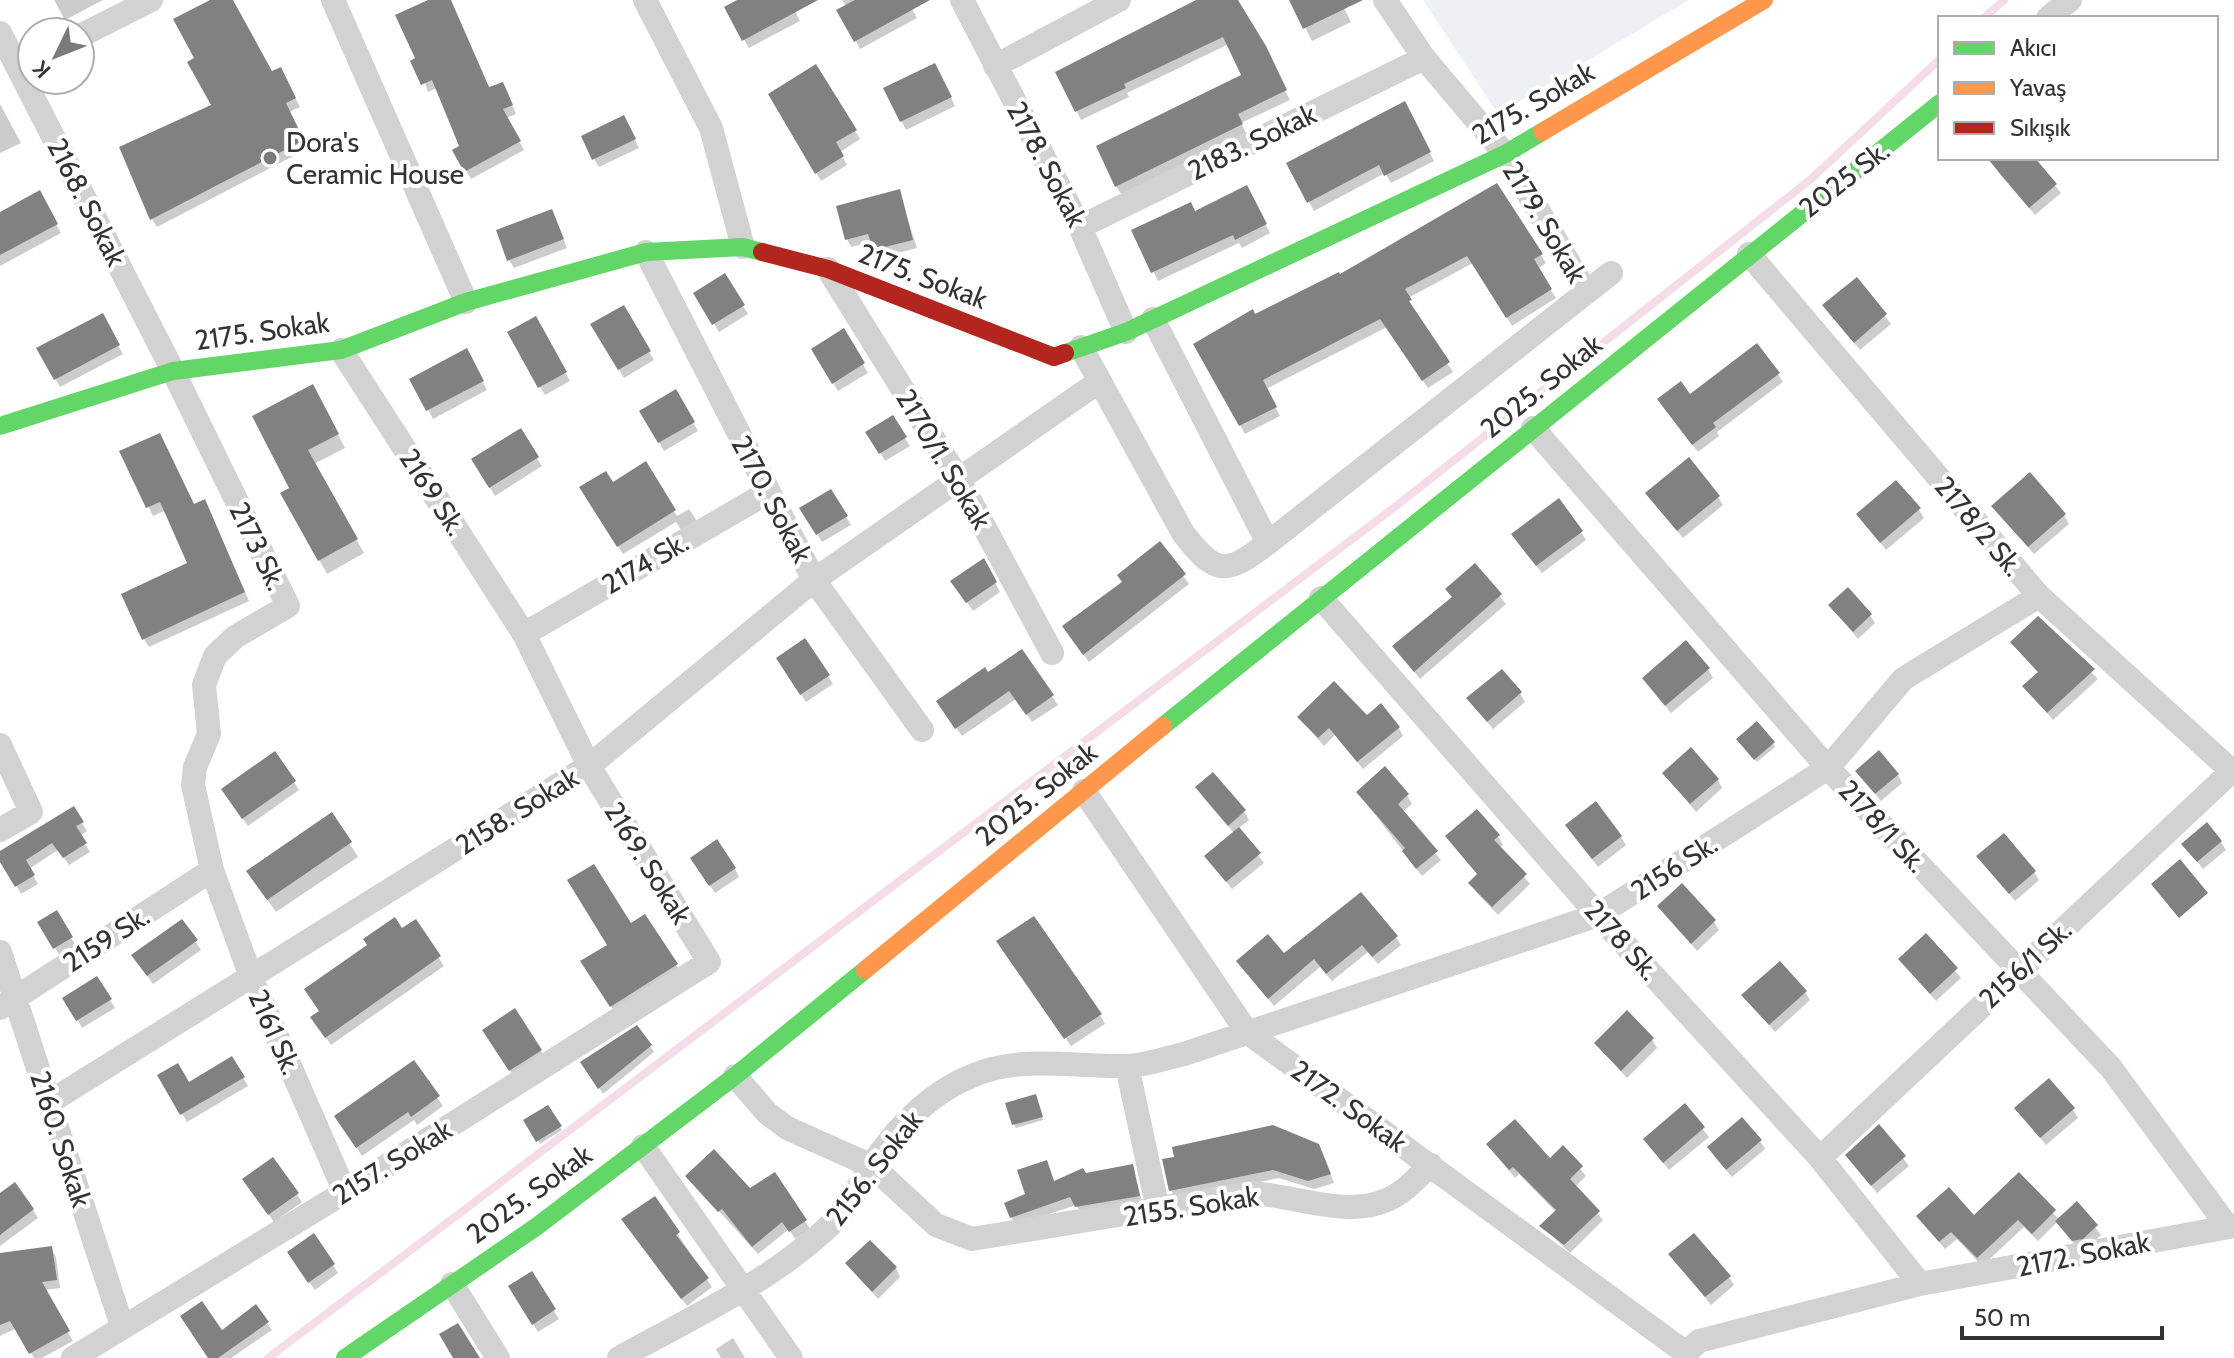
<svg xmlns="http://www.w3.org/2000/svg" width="2234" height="1358" font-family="Cabin,sans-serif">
  <rect width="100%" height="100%" fill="#fff"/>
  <path fill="#edf1f5" d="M1423,0H1689L1498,114Z"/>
  <path fill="#0003" d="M54,0H103L65,20Z
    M215,0H231L272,74L285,78L300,107L289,112L307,149L157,227L152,219L214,106L196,59Z
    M433,0H449L489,90L507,92L516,114L506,118L524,150L471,179L455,151L461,147L437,88L428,92L417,59Z
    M741,0H789L800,21L749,48L726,8Z
    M842,0H907L917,18L860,49L839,11L846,7Z
    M1201,0H1236L1290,100L1241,123L1246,133L1121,194L1116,186L1244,76L1229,44L1127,93L1129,97L1081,120L1058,73Z
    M1291,0H1340L1351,22L1312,41Z
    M816,67L860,139L840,152L847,165L821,181L771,94Z
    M939,73L955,106L906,130L885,88Z
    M0,104L21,143L0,153Z
    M1409,112L1434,161L1391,183L1385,173L1314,211L1289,164Z
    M628,126L639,148L599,167L594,159Z
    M2000,158H2032L2061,193L2035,215L1998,172L1994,163Z
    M1497,186L1546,263L1537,269L1556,298L1512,326L1473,263L1408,298L1412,310L1453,372L1428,388L1387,327L1266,389L1280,416L1245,434L1195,345L1339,277Z
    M1246,187L1270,233L1242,248L1239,243L1158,281L1134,231L1195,213Z
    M899,192L917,248L879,258L872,242L851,247L847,239Z
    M39,193L61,233L0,266V214Z
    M555,220L567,248L514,268L509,260Z
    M725,276L748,314L719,332L696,293Z
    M1856,280L1891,324L1860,350L1830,314Z
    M623,308L654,360L624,378L593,325Z
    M102,316L123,354L60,387L39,349Z
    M535,318L570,381L545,395L509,333Z
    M843,331L868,373L838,391L813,349Z
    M466,351L487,390L433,419L412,380Z
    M1778,374L1783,382L1717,432L1719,436L1698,452L1664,408L1690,396Z
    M676,392L698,431L664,451L642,411Z
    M320,400L345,448L314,464L364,553L327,574L282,494L292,488Z
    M892,417L910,446L885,461L868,432Z
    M520,431L542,466L495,496L474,460Z
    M122,452L193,506L209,510L249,601L149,647L144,639L190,564L166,510L153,516Z
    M646,464L677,516L689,509L697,521L681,530L676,522L623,554L582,488L612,484Z
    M831,491L851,525L822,542L802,509Z
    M1718,497L1723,505L1683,538L1653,502Z
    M1919,510L1924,518L1886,550L1858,514Z
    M1999,514L2064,515L2069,524L2034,554Z
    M1581,532L1586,540L1542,573L1518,543Z
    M1160,544L1189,584L1089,662L1069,634Z
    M983,561L1000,592L973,611L958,589Z
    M1474,565L1506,604L1420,679L1395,647L1453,599L1447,589Z
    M1831,606L1870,615L1875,623L1858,639Z
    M2038,618L2098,679L2053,720L2025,686L2039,674L2013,642Z
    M1022,652L1058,705L1032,722L1016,699L962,736L943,710Z
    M783,667L828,676L833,684L806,702Z
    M1708,669L1713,678L1671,713L1644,678Z
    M1520,693L1525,702L1493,729L1469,699Z
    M1300,718L1399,728L1403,736L1363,769L1335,735L1324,746Z
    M1741,743H1773L1775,747L1757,762Z
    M1857,771L1898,775L1902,783L1881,801Z
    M1664,773L1718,780L1722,788L1696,812Z
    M294,782L299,790L248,826L228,798Z
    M1358,792L1407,795L1412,804L1402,812L1441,860L1422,876Z
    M1202,796L1244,811L1249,820L1238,829L1264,863L1232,889L1206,857L1234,833Z
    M73,809L87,831L80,836L90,852L69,865L58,850L29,869L38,884L21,894L0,854Z
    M332,815L358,857L276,912L256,884Z
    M1572,834L1621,837L1626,845L1598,867Z
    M1498,836L1503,845L1499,848L1530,884L1498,915L1476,892L1471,883L1479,876L1447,837Z
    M2221,842L2226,850L2203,869L2184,844Z
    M1979,856L2034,872L2039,880L2015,901Z
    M697,866L735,869L739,877L715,893Z
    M1659,906L1714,922L1719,930L1697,951Z
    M56,913L76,946L60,956L39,923Z
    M415,922L444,966L331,1045L318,1026L401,931Z
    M1926,936L1961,978L1936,1001L1900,959Z
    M1396,937L1401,945L1378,964L1368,952L1332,981L1320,967L1274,1006L1238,962Z
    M196,942L201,950L153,984L139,964Z
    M609,946L676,965L681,973L616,1014L583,962Z
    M1004,950L1100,1015L1105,1024L1071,1046Z
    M97,979L115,1008L82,1028L65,998Z
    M1805,992L1810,1000L1775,1032L1744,996Z
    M489,1039L541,1051L545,1059L515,1078Z
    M1652,1039L1657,1048L1627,1078L1596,1044Z
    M650,1046L654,1052L603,1094L582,1062Z
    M232,1059L248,1086L187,1122L160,1076L188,1085Z
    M413,1063L443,1106L417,1125L414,1120L362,1156L341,1125Z
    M1037,1100L1043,1120L1016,1128L1014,1125Z
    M1684,1106L1709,1137L1669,1170L1645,1140Z
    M547,1107L562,1130L540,1144L526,1121Z
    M2016,1108L2073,1110L2078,1118L2046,1145Z
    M1878,1126L1909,1166L1877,1193L1847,1156Z
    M1760,1141L1765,1149L1732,1177L1714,1156Z
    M1488,1145L1549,1161L1563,1148L1586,1176L1575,1187L1603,1220L1570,1253L1542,1226L1556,1212L1519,1174L1515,1178Z
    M1323,1154L1334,1183L1314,1189L1279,1178L1176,1199L1171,1190Z
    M1046,1162L1055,1183L1132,1166L1143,1204L1082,1215L1076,1205L1016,1225L1011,1217Z
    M2019,1174L2059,1220L2077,1204L2101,1235L2088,1247L2078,1249L2057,1222L2038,1241L2024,1227L1982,1266L1957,1239L1945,1249L1918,1217L1974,1218Z
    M687,1176L750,1190L805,1221L810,1229L795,1239L789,1229L758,1254Z
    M250,1188L297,1194L302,1202L274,1222Z
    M0,1196L33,1210L38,1218L0,1246Z
    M655,1199L712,1287L687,1306L628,1228Z
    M51,1248L56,1257L60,1288L44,1290L73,1341L42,1358H34L17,1328L0,1336V1255Z
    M1671,1255L1729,1277L1734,1285L1711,1305Z
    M294,1261L333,1265L338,1273L315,1290Z
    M848,1264L896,1268L900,1277L878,1299Z
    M531,1274L559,1319L538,1332L510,1287Z
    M256,1307L272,1330L231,1358H209L221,1333Z
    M733,1338L745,1358H721L716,1349Z"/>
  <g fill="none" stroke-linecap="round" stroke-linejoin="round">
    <path stroke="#f4dce9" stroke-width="8" d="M1984,18L2004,0
      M268,1358L1396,506L1811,179L1940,59"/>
  </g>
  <path fill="#818181" d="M210,0H233L272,71L281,67L296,98L286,103L304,140L150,220L119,147L211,105L187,62L194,58L173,19Z
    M428,0H451L489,87L503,82L513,105L503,109L521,141L464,172L452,150L459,146L432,80L421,85L410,61L415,58L395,15Z
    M737,0H818L742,41L724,7Z
    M855,0H930L854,42L836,10Z
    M1196,0H1238L1266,46L1287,90L1238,114L1243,124L1115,187L1096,146L1241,75L1223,37L1124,84L1126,88L1075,112L1055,72Z
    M1289,0H1363L1303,29Z
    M935,63L952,97L900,122L883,88Z
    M816,64L857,130L836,142L844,156L815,174L768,94Z
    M1405,101L1431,152L1384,176L1379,165L1307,203L1286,163Z
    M624,115L636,139L592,160L581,136Z
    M1987,158H2035L2057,184L2029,208Z
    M1497,183L1543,254L1534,259L1552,289L1506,318L1467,256L1405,289L1412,300L1409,301L1450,362L1422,381L1380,319L1263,380L1277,407L1239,426L1193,344L1253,309L1255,314L1339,272L1340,274Z
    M1247,185L1267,224L1235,240L1233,235L1151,273L1131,230L1191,202L1195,211Z
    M900,189L913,240L873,250L868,234L845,240L836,206Z
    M40,190L58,224L0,255V212Z
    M552,209L564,239L507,261L496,230Z
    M725,273L745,305L712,325L693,293Z
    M1857,277L1887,314L1854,343L1822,305Z
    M624,305L651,351L618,370L590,324Z
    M103,313L120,345L54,380L36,348Z
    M536,316L567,372L538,388L507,332Z
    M844,328L865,363L832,384L811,349Z
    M1757,343L1780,373L1713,423L1716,427L1692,445L1657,399L1681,381L1690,394Z
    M467,348L484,381L426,411L409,379Z
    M313,384L339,434L308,450L358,539L318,561L280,493L289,488L252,416Z
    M676,389L695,422L658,443L639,411Z
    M893,415L907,437L879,454L865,432Z
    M521,428L539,457L489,488L471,459Z
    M160,433L194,504L205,499L245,592L142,640L121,594L187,563L160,502L146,508L119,451Z
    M1689,457L1720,496L1677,531L1645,493Z
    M646,461L676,510L617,547L579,487L606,471L613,482Z
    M2030,472L2066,514L2028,547L1991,506Z
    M1896,480L1921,508L1880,543L1856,514Z
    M831,489L848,516L816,535L799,508Z
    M1559,498L1583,531L1536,566L1511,534Z
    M1160,541L1186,574L1083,655L1062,626L1122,582L1117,575Z
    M984,558L997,582L966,603L950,581Z
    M1475,563L1502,594L1414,672L1392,646L1452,597L1445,589Z
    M1848,587L1872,614L1853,632L1828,605Z
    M2038,616L2095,669L2047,713L2022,686L2038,672L2010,642Z
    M805,638L830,675L800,695L776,658Z
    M1686,640L1710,668L1665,706L1642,678Z
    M1022,649L1054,695L1026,715L1009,691L955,729L936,701L985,667L988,672Z
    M1502,669L1522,692L1487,722L1466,698Z
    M1334,681L1367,715L1381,703L1400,727L1357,762L1329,728L1318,738L1297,717Z
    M1757,721L1775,742L1754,760L1736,739Z
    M1691,747L1719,779L1690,804L1662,773Z
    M1879,750L1899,774L1875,794L1855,771Z
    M275,751L296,781L242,819L221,789Z
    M1385,766L1409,794L1398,804L1438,851L1416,869L1402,851L1405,848L1356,792Z
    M1213,772L1246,810L1228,826L1195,787Z
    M1596,801L1622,836L1592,859L1565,825Z
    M74,806L84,822L76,826L87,843L63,858L52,843L26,860L35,875L15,887L0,862V851Z
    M1477,809L1500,835L1494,840L1527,874L1492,907L1468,883L1477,874L1445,836Z
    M332,812L352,842L267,900L246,871Z
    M2207,822L2222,841L2197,862L2181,844Z
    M1239,827L1261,853L1226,882L1204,856Z
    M2004,833L2036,871L2009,894L1976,856Z
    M717,839L736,868L709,886L690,858Z
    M2180,859L2208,893L2179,918L2151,884Z
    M594,864L631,923L645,914L678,964L610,1007L580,961L607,945L567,880Z
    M1682,883L1716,920L1691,944L1657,906Z
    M1361,892L1398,936L1372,957L1362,945L1326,974L1314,959L1268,999L1236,961L1268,934L1284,953Z
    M57,910L73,937L53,949L37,922Z
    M1034,916L1102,1014L1064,1039L996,941Z
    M395,917L402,928L416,919L441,956L325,1038L310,1017L319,1011L304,989L367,945L363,939Z
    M182,919L198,940L147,976L131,955Z
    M1926,933L1958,968L1930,994L1898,959Z
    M1780,961L1807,991L1769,1025L1741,995Z
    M97,976L112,999L76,1021L62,998Z
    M515,1008L542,1050L509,1071L482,1030Z
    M1627,1010L1654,1038L1621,1071L1594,1043Z
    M637,1025L652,1045L598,1089L580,1062Z
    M232,1056L245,1077L180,1115L157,1075L178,1063L189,1082Z
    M414,1060L440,1096L411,1117L408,1112L356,1148L334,1116Z
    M2049,1078L2075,1108L2040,1138L2014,1108Z
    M1036,1094L1043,1117L1012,1125L1005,1103Z
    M1685,1103L1705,1127L1663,1163L1643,1139Z
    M548,1105L562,1126L536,1142L523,1120Z
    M1742,1117L1762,1140L1726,1170L1707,1147Z
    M1515,1119L1550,1158L1563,1145L1583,1166L1570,1179L1600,1211L1564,1245L1539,1226L1556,1210L1513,1167L1509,1170L1486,1144Z
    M1879,1124L1906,1156L1871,1186L1845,1155Z
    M1273,1125L1319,1144L1331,1174L1308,1181L1273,1170L1169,1191L1162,1159L1174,1157L1172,1147Z
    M714,1149L750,1188L775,1172L807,1220L789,1232L782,1222L752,1247L722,1209L718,1212L685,1176Z
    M273,1157L299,1193L268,1215L242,1179Z
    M1047,1160L1054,1181L1083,1168L1086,1173L1133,1164L1140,1196L1075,1207L1070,1197L1010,1218L1004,1203L1025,1194L1017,1170Z
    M2019,1172L2056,1210L2032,1234L2018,1220L1977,1258L1951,1232L1939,1242L1916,1216L1949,1187L1974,1215Z
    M15,1182L34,1209L0,1235V1193Z
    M655,1196L680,1232L676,1235L709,1278L681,1299L621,1219Z
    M2077,1201L2098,1225L2083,1239L2072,1241L2055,1221Z
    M314,1233L335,1264L308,1283L287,1252Z
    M1694,1233L1731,1276L1705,1297L1668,1254Z
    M870,1240L897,1267L872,1292L845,1263Z
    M52,1246L57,1280L42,1282L70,1331L29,1354L10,1321L0,1325V1253Z
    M532,1271L556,1309L532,1325L508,1286Z
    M202,1301L222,1330L256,1304L269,1322L218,1358H208L180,1316Z
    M458,1323L480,1358H453L439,1334Z"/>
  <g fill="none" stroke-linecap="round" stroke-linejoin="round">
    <path stroke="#d2d2d2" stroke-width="24" d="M333,0L466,302
      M645,0L711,128L743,247
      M962,0L1080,227L1126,332
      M1385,0L1424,58L1505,154L1586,292
      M2048,18L2070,0
      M0,33L173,371L288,606L235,637L215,656L204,685L209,734L195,767L193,785L212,870L251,977L345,1192
      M80,36L151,0
      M995,66L1119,0
      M1080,227L1424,58
      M646,252L814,580L922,730
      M1749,254L2039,596L2234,773
      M828,269L959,480L1052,653
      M1153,319L1268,543
      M1081,347L1183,533C1216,576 1226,575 1268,543L1611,273
      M1533,428L1828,768L2111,1068L2228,1227
      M1321,598L1598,915L1820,1158L1920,1284
      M524,634L767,493
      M0,745L31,812L0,830
      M1084,791L1247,1032L1686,1353
      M0,952L122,1326
      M0,1008L212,870
      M1127,1066L1158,1210
      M735,1076L767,1113L787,1128L872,1166L936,1225L972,1239L1250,1193C1298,1195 1354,1223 1398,1194C1410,1187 1420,1174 1431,1165
      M48,1103L589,766L814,580L1100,381
      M643,1146L791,1358
      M1820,1158L2232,771
      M452,1284L498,1358
      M73,1358L345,1192L709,962L589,766L524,634L341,350
      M619,1358C689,1319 766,1284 825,1230C846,1211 857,1189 871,1166C897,1127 930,1092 974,1075C1023,1055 1074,1067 1125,1066C1145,1066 1165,1058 1184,1054L1598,915L1828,768L1903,679L2039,596
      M1686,1358V1353L1699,1341L1920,1284L2234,1226"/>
    <path stroke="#63d668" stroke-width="18" d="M1065,353L1126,332L1505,154L1542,132
      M0,426L173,371L341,350L466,302L646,252L743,247L762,252
      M1163,726L1940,103
      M345,1358L536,1227L735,1076L865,970"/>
    <path stroke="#ff974d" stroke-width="18" d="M1542,132L1764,0
      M865,970L1163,726"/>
    <path stroke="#b3261e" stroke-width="18" d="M762,252L828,269L1054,357L1065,353"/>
  </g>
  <circle fill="#7a7a7a" stroke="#fff" stroke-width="3" cx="270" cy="158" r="8"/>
  <g text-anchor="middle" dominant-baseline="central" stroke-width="8" stroke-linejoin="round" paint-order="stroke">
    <g font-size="28" fill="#333" stroke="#fff">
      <text transform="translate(1533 103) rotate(-30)">2175. Sokak</text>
      <text transform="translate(1252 142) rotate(-26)">2183. Sokak</text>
      <text transform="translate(1047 164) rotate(62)">2178. Sokak</text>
      <text transform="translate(1844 179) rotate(-38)">2025 Sk.</text>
      <text transform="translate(87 202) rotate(63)">2168. Sokak</text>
      <text transform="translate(1545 222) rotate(59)">2179. Sokak</text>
      <text transform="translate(923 276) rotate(21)">2175. Sokak</text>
      <text transform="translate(262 331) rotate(-8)">2175. Sokak</text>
      <text transform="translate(1541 386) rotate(-39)">2025. Sokak</text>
      <text transform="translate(944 459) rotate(59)">2170/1. Sokak</text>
      <text transform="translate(433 492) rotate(57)">2169 Sk.</text>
      <text transform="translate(772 499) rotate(62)">2170. Sokak</text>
      <text transform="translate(1979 526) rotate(50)">2178/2 Sk.</text>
      <text transform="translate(258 546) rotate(64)">2173 Sk.</text>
      <text transform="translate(645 563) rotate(-30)">2174 Sk.</text>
      <text transform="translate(1036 794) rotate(-39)">2025. Sokak</text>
      <text transform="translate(517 811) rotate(-32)">2158. Sokak</text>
      <text transform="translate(1883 826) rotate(47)">2178/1 Sk.</text>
      <text transform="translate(648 863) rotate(58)">2169. Sokak</text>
      <text transform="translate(1674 867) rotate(-33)">2156 Sk.</text>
      <text transform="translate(106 939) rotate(-33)">2159 Sk.</text>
      <text transform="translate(1622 940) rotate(48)">2178 Sk.</text>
      <text transform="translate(2025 964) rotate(-43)">2156/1 Sk.</text>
      <text transform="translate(275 1032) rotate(66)">2161 Sk.</text>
      <text transform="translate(1349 1106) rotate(36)">2172. Sokak</text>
      <text transform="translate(61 1139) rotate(72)">2160. Sokak</text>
      <text transform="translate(392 1162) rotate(-32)">2157. Sokak</text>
      <text transform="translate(874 1168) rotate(-52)">2156. Sokak</text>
      <text transform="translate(529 1194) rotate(-36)">2025. Sokak</text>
      <text transform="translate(1191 1206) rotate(-9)">2155. Sokak</text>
      <text transform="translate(2083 1254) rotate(-11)">2172. Sokak</text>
    </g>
    <g font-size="28" fill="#333" stroke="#fff" text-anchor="start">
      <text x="286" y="142">Dora's<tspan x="286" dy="32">Ceramic House</tspan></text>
    </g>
  </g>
  <rect x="1938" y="16" width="280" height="144" fill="#ffffff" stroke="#adadad" stroke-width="2"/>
  <rect x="1954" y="42" width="40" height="12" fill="#63d668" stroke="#adadad" stroke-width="2"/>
  <text x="2010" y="56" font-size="24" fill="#333333">Akıcı</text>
  <rect x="1954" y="82" width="40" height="12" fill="#ff974d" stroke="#adadad" stroke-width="2"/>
  <text x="2010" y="96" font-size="24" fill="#333333">Yavaş</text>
  <rect x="1954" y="122" width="40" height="12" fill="#b3261e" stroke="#adadad" stroke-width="2"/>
  <text x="2010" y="136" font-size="24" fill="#333333">Sıkışık</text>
  <g transform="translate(56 56) rotate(227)"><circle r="38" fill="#ffffff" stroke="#adadad" stroke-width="2"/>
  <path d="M0-6L14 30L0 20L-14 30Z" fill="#7a7a7a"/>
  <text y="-12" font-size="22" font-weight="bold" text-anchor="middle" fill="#333333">K</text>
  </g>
  <path d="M1962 1326v12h200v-12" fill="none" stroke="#333333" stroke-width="4"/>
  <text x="1974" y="1326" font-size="24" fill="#333333" stroke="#ffffff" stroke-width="6" paint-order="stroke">50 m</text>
</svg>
